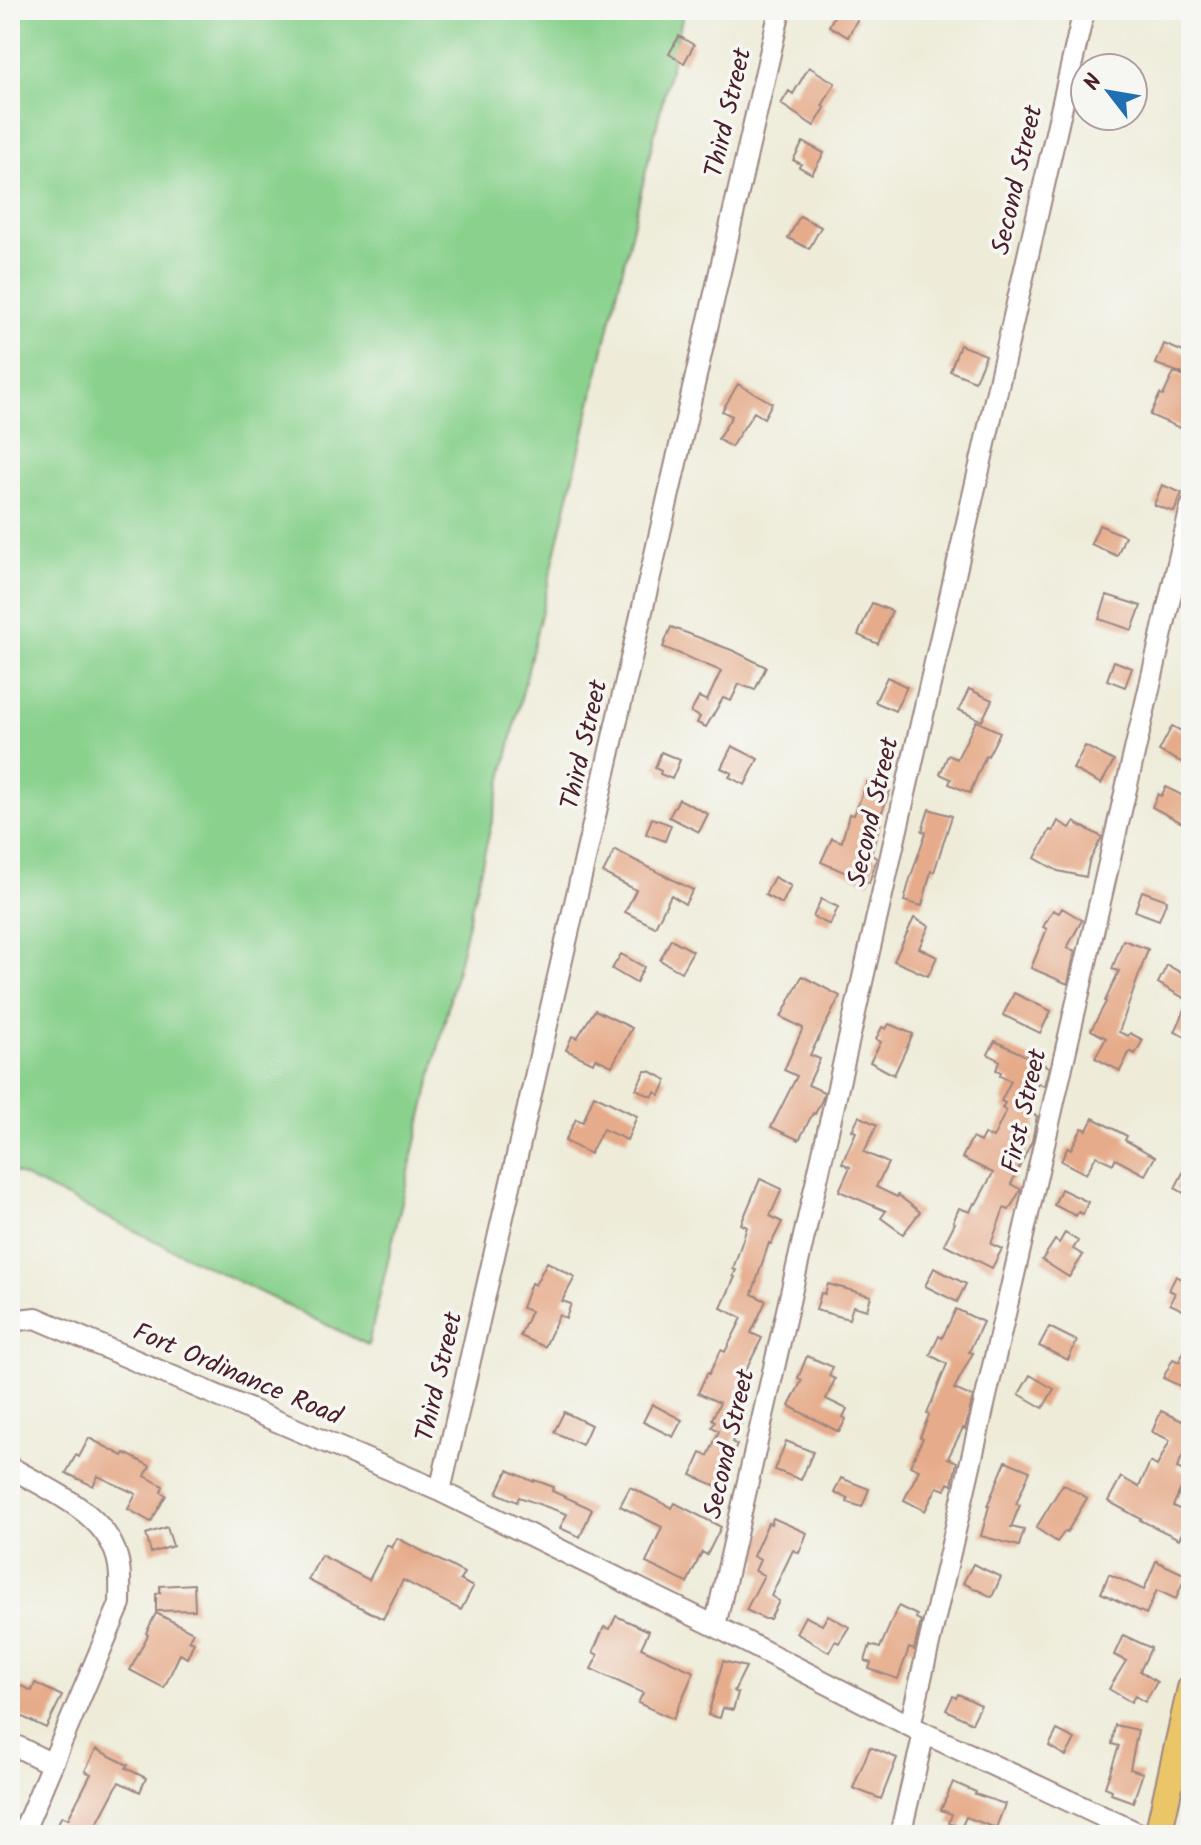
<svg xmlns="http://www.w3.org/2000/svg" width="1201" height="1845" font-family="Kalam,sans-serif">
  <rect width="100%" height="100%" fill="#f6f6f2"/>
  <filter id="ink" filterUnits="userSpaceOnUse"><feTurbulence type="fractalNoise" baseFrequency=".0125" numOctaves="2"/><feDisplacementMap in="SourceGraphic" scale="16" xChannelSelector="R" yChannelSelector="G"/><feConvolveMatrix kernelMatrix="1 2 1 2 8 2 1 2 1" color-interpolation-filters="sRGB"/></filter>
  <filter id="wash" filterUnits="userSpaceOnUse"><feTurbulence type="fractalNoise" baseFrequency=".006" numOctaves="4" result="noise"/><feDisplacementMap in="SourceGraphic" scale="32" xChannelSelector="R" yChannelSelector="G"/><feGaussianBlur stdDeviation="1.8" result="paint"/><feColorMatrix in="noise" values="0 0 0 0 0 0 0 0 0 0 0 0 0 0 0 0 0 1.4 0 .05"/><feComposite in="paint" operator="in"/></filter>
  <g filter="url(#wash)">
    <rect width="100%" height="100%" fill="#eeecd9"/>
    <path fill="#89d18d" stroke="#6a785c" stroke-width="2" d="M10,10H684L368,1345L10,1170Z"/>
    <g id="blocks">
      <path fill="#e6ab8a" d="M837,10H844L858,18L848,37L829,26Z
        M679,36L694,45L684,63L669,54Z
        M809,67L835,83L822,106L825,108L814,126L781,104L789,91L793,94Z
        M803,142L824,153L812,174L799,167L801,164L793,160Z
        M800,216L821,227L809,249L788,238Z
        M1164,344L1191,355L1183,374L1156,364Z
        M960,345L986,355L975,381L950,371Z
        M1174,372L1191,380V404L1180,428L1150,415L1160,394L1163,396Z
        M738,384L772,403L764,418L754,412L731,447L718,439L732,416L722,411Z
        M1162,485L1182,493L1174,512L1154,505Z
        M1099,525L1125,536L1117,556L1091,544Z
        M1107,595L1141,606L1132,630L1099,619Z
        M872,603L892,611L878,644L858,635Z
        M671,627L734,651L766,667L755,690L739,684L731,701L723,698L706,727L697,723L700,717L691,712L699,697L707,701L721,671L663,647Z
        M1114,661L1132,668L1125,687L1107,680Z
        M887,677L907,687L895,711L875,702Z
        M969,689L992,700L982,721L959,710Z
        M976,721L1000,732L988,756L986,755L970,793L949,784L951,779L940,774L948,755L957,759Z
        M1172,726L1191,736V767L1159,751Z
        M732,746L758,759L745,785L729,777L732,773L721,768Z
        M1085,746L1114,761L1101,784L1073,769Z
        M661,752L680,760L672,779L660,774L661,771L655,768Z
        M867,782L890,791L878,822L880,823L871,855L877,858L869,883L821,862L832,838L842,842L849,814L854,815Z
        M1166,787L1191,800V810L1184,824L1152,807L1158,794L1161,796Z
        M679,799L708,814L699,832L669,817Z
        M929,809L952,816L934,872L931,871L922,906L904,901L910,879L926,832L922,831Z
        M652,818L671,825L665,841L646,834Z
        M1058,821L1070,828L1074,822L1102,837L1089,862L1086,877L1058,871L1035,858L1050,830L1053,831Z
        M615,850L693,890L685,904L671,895L655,927L625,912L636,890L603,873Z
        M774,877L791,886L782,904L765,895Z
        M1142,891L1167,900L1159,920L1135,911Z
        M821,899L838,907L830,925L813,917Z
        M1062,908L1082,920L1067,948L1075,951L1068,984L1031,968L1047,929L1043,927L1053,910L1059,913Z
        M914,918L929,926L919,948L937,957L928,976L894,961Z
        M671,939L693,951L681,972L660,960Z
        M1123,940L1148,949L1119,1032L1128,1036L1130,1033L1143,1040L1135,1054L1130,1051L1120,1071L1095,1058L1106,1038L1091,1030L1106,1002L1105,1001L1119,971L1112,969Z
        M621,954L644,967L636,983L612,969Z
        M1167,965L1191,978V985L1184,998L1158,983Z
        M802,976L840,996L810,1055L820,1059L808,1085L824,1092L822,1100L815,1114L813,1113L799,1140L771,1127L797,1076L784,1070L803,1028L781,1017Z
        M1014,993L1051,1011L1040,1033L1003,1015Z
        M1191,996V1026L1186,1037L1175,1032Z
        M595,1010L632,1028L612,1066L595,1058L593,1063L566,1050L572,1036L577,1038Z
        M889,1024L913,1034L894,1075L870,1062L881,1042L876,1039L882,1027L886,1029Z
        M995,1041L1049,1067L1044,1086L1038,1083L1025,1110L1037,1116L1032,1141L1011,1184L1020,1189V1191L1009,1210L1004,1208L991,1244L1002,1249L992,1268L944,1244L955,1223L953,1222L959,1208L970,1212L974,1203L976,1204L993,1173L962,1158L972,1138L980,1142L984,1134L993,1138L1006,1111L1002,1108L1005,1103L1001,1101L1011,1081L1000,1076L1001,1072L996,1070L1000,1061L988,1054Z
        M645,1071H650L667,1080L660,1095L655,1092L652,1097L636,1089Z
        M594,1095L637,1116L627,1140L603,1129L590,1154L565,1141L576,1119L583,1122Z
        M859,1116L877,1125L864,1152L888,1163L876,1187L897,1197L898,1195L920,1212L903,1234L881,1218L886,1211L839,1191L850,1167L842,1163L856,1132L852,1130Z
        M1093,1118L1127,1136L1125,1140L1155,1157L1145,1175L1115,1159L1113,1164L1096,1156L1086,1174L1061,1161L1068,1147L1071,1149L1082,1128L1087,1130Z
        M1191,1157V1197L1175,1188Z
        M760,1179L782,1189L770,1216L782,1222L771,1244L769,1243L752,1294L766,1301L751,1333L762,1338L741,1380L743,1381L729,1413L743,1420L732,1442L737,1445L728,1464L731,1466L721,1488L691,1475L701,1453L708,1456L719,1431L712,1427L715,1421L712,1419L720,1403L698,1393L707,1373L709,1374L721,1350L725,1352L742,1318L721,1308L735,1277L733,1276L736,1270L733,1269L747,1227L741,1224Z
        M1061,1189L1088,1202L1083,1214L1078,1212L1076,1216L1054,1205Z
        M1065,1233L1078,1241L1073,1249L1083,1255L1069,1277L1042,1260L1055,1240L1059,1243Z
        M547,1262L575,1277L562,1301L571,1304L566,1318L559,1315L545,1347L520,1336L531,1311L522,1308L531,1283L535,1285Z
        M934,1268L966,1284L957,1302L925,1286Z
        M1176,1276L1191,1284V1314L1170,1304L1175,1293L1169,1290Z
        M828,1284L871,1296L867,1310L853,1306L849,1319L816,1310L821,1293L825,1294Z
        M956,1309L983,1322L969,1352L973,1353L954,1389L973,1397L965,1429L963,1428L948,1458L957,1462L952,1485L948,1483L945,1490L937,1487L925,1511L904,1500L919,1470L910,1466L923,1438L920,1437L929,1415L927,1414L947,1364L930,1355L939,1336L942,1338Z
        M1049,1327L1077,1341L1068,1360L1039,1346Z
        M1191,1336V1391L1163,1378L1173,1359L1179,1362Z
        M807,1356L833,1367L829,1376L835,1379L826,1399L847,1409L843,1417L846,1419L839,1432L789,1406L802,1380L798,1378Z
        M1030,1375L1054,1389L1043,1408L1019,1394Z
        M652,1404L682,1420L673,1437L643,1422Z
        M1161,1411L1191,1425V1438L1177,1468L1188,1473L1173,1506L1191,1515L1179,1539L1140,1520L1141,1519L1108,1501L1121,1477L1139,1487L1150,1462L1157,1466L1170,1440L1152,1432Z
        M564,1412L591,1425L582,1445L554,1432Z
        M89,1438L123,1456L125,1453L150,1466L145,1476L163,1486L161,1492L166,1495L151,1522L128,1509L136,1494L98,1476L93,1486L66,1473L76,1455L79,1457Z
        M786,1441L813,1452L801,1480L775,1470Z
        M1006,1461L1030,1471L1016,1504L1020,1505L1011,1527L1024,1530L1019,1546L981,1536L989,1506H987Z
        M508,1470L534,1482V1480L554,1487L552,1491L592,1509L580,1537L560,1528L567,1514L519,1497L517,1502L497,1493Z
        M841,1478L869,1489L862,1507L847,1502L848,1498L834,1493Z
        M1063,1484L1087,1498L1067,1532L1065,1531L1057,1542L1036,1528Z
        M630,1487L672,1508L675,1503L721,1527L707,1555L702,1552L687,1583L646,1563L662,1527L620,1506Z
        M773,1518L807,1533L799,1553L793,1550L771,1596L779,1601L770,1619H765L746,1610L764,1575L755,1571L760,1560L753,1556L768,1523L771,1524Z
        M167,1527L173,1546L151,1553L146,1534Z
        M397,1538L464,1573L460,1580L473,1587L461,1610L403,1580L383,1619L308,1580L321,1555L369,1580L387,1545L392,1548Z
        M1156,1561L1186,1575L1176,1599L1157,1590L1146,1614L1101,1593L1109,1574L1144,1590Z
        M973,1564L1001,1577L992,1597L963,1583Z
        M194,1584L195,1610L156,1611V1594L160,1593V1586Z
        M898,1606L917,1615L916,1618L921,1621L914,1650L909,1648L898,1679L869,1669L871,1663L865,1661L870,1645L880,1648Z
        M156,1613L193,1632L189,1640L194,1642L187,1658L180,1654L164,1688L130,1670L148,1635L146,1633Z
        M828,1615L849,1627L839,1643L835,1641L829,1652L796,1633L805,1616L822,1625Z
        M616,1616L649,1631L641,1648L694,1672L673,1719L638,1703L643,1693L591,1669L598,1655L593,1652L604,1627L610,1629Z
        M1123,1635L1151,1648L1140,1671L1157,1682L1145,1702L1135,1696L1131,1702L1109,1689L1126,1661L1114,1655Z
        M723,1661L746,1667L734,1691L738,1693L733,1710L723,1708L720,1718L708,1715Z
        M10,1681L32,1691L35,1683L62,1696L46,1728L10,1711Z
        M958,1694L981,1705L972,1723L946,1710L953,1696L956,1698Z
        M1115,1725L1138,1730L1130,1769L1143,1773L1133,1802L1111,1794L1112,1790L1105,1787L1119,1746L1112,1744Z
        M1057,1730L1075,1739L1066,1756L1049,1746Z
        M870,1747L897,1758L881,1799L853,1788Z
        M96,1749L128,1765L126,1768L146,1778L140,1792L119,1782L91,1835H51L62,1816L68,1819L91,1774L85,1771Z
        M953,1782L976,1792L975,1794L1005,1804L996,1828L966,1817L961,1828L949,1823L952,1814L941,1810Z"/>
    </g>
  </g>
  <g filter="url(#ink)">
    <use href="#blocks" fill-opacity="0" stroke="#9c8682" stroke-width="2"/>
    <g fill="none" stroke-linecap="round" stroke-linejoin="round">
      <g stroke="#9c8682" stroke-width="24">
        <path id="minor" d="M10,1321L36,1318L440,1491L715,1626L924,1733L1142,1835
          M10,1467C50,1491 111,1514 119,1566C121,1578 120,1591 120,1604L22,1835
          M440,1491L780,10
          M715,1626L1084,10
          M910,1726L1191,507
          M10,1743L52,1764
          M900,1835L924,1733
          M1187,1835L1191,1834"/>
      </g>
      <g stroke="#9c8682" stroke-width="30">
        <path id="major" d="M1158,1835L1191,1688"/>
      </g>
      <use href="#minor" stroke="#fff" stroke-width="20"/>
      <use href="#major" stroke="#ebc669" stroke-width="26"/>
    </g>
  </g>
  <g text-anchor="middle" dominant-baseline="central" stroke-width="7" stroke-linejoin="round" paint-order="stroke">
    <g font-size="26" fill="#4a1f2b" stroke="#f6f6f2">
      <text transform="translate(729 113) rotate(-77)">Third Street</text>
      <text transform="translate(1018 180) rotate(-77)">Second Street</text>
      <text transform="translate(585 745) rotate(-77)">Third Street</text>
      <text transform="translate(874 812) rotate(-77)">Second Street</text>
      <text transform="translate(1025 1111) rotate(-77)">First Street</text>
      <text transform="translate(237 1375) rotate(23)">Fort Ordinance Road</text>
      <text transform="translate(440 1377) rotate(-77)">Third Street</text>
      <text transform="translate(730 1444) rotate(-77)">Second Street</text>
    </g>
  </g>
  <rect width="1201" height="1845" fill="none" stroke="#f6f6f2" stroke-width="40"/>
  <g transform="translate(1109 92) rotate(301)"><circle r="38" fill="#f6f6f2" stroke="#b1a0a2" stroke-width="2"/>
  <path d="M0-6L14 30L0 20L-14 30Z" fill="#1f6fb2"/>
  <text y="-12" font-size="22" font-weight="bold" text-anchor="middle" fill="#4a1f2b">N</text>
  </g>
</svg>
